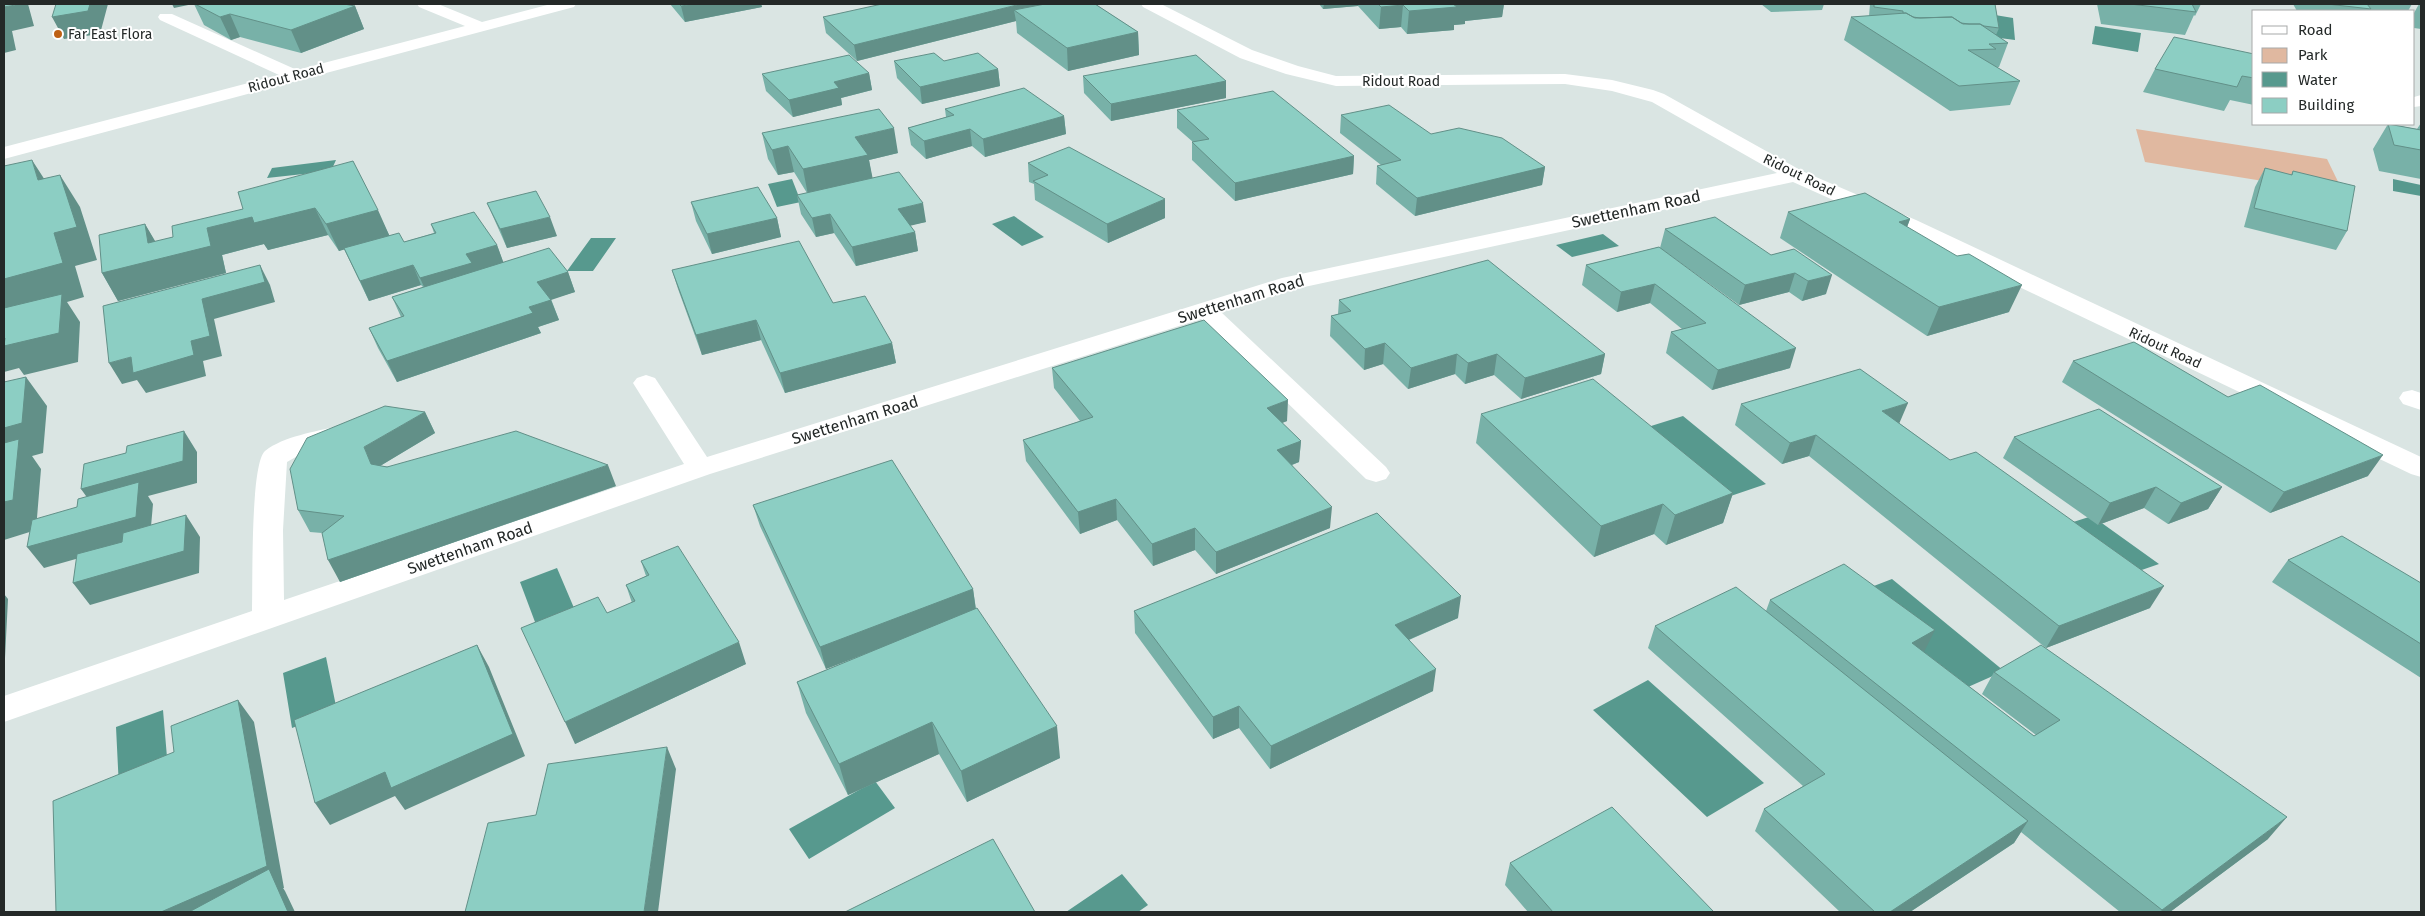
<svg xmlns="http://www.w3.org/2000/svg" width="2425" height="916" font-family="'Fira Sans',sans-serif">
  <rect width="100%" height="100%" fill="#dae5e3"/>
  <path fill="#e0b8a0" d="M2136,129L2327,159L2344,194L2145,162Z"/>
  <path fill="#57998e" d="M1989,14L2013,18L2015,40L1992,37Z
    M2095,26L2141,33L2138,52L2092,44Z
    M336,160L331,171L267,178L272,168Z
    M792,179L801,202L777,207L768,184Z
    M2393,179L2421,185V196L2393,191Z
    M1014,216L1044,237L1022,246L992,224Z
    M1603,234L1619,246L1572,257L1556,245Z
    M591,238H616L593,271H567Z
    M1683,416L1766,484L1716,501L1635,431Z
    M2092,516L2159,564L2133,573L2067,524Z
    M557,568L577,615L538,630L520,582Z
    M1892,579L2004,671L1950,695L1840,599Z
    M326,657L337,711L292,728L283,673Z
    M1648,680L1764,783L1707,817L1593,710Z
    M163,710L168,769L119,788L116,727Z
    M875,781L895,808L809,859L789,829Z
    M1122,874L1148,905L1138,912H1066Z"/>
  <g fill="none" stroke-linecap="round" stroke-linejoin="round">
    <path fill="#fff" fill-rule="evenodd" d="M417,4H438L482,22L551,4H576L574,7L4,159V147L279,75L160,20L158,17L160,14H172L297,70L465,26L419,7Z
      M1141,4H1161L1252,50L1298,66L1336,76L1565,74L1612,80L1653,90L1664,94L1802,171L1916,220L2421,457V477L2411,474L1900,230L1793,182L1295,289L1221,312L1386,467L1390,473L1386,479L1376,482L1366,479L1201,319L710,474L4,722V696L252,611C253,586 250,464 265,451C284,436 315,432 338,426L348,428L351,434L348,440L301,454L287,462L283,530L284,600L684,464L633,383L637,378L646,375L655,378L707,457L1282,278L1777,173L1652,102L1612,91L1565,84L1336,86L1286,74L1240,58L1143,7Z
      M2421,95V106L2414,107V97Z
      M2412,390L2421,393V410L2403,404L2399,398L2403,392Z"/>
  </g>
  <path fill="#78b1a8" d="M194,4H305L355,6L364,29L301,53L240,37L231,40L204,25Z
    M670,4H761L762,7L685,22Z
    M1095,4L1138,32L1139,55L1068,71L1017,33L1016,21L857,61L826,33L823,17Z
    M1319,4H1504L1502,17L1465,21V24L1454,25V30L1407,34L1401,27L1379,29L1358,6L1323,9Z
    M1761,4H1824L1822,10L1771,12Z
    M1870,4H1995L1999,28L1996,35L2008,43L1999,67H1996L2020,81L2010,105L1950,111L1844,40L1851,17L1869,16Z
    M2097,4H2201L2195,16L2194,15L2185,35L2101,24Z
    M2293,4H2412L2408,11H2297Z
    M2419,4H2421V29L2414,28V13Z
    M2254,54V105L2230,100L2224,111L2143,92L2155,69Z
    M894,61H944L998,69L1000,86L922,104L897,78Z
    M869,73L872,90L841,98L842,105L793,117L766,91L762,74Z
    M1083,76L1226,81V98L1111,121L1084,93Z
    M945,109L1064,116L1066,134L985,157L972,146L926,159L911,145L908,128L946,117Z
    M1177,110L1354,156L1353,174L1235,201L1192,160V142H1193L1177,128Z
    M1341,115L1431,134L1545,167L1542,185L1415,216L1376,184L1377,166L1381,165L1340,133Z
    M2421,123V179L2379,171L2373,149L2388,124L2417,129Z
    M762,133L898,153L869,160L872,178L926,222L910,225L915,232L918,251L856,266L834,233L816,237L801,214L797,195L807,193L794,172L778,175L768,159Z
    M353,161L389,235L404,242L434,233L431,224L497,245L503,262L568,272L575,292L551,299L559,320L538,327L541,333L397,382L378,348L369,328L401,317L392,297L423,287L421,285L369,301L344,249L339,251L328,235L268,250L264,244L222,255L226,273L118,301L102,273L145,224L155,242L173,237L243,209Z
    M1028,163L1165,218L1108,243L1035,200L1034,184L1029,182Z
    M2265,168L2291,175L2293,171L2347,231L2336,250L2244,227L2255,187Z
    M691,202L777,218L781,237L712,254L696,221Z
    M487,203L557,236L507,248Z
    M1788,212L1910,219L1907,227L2009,312L1927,336L1780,238Z
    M1665,229L1771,255L1794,249L1826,294L1802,301L1789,292L1739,305L1660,248Z
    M1659,247L1790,368L1712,390L1666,353L1671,332L1682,329L1650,303L1617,312L1582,285L1586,265Z
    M672,270L833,303L892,343L896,363L785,393L761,340L702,355L678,289Z
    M1339,300L1605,354L1601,374L1521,399L1494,375L1465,384L1455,374L1408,389L1383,364L1364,370L1330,336L1331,316L1338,314Z
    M2073,361L2228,397L2368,476L2270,513L2062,382Z
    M1052,368L1287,421L1282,423L1301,441L1299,462L1292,465L1330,528L1216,574L1195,550L1153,566L1117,520L1080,534L1026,461L1023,440L1080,421L1054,388Z
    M1741,404L1899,423L2150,608L2046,648L1809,456L1782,464L1735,425Z
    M425,412L435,433L380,466L616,486L340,582L322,533L310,532L298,510Z
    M1481,414L1733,493L1723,523L1666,545L1654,534L1594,557L1476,443Z
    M2014,437L2222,487L2208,509L2168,524L2144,508L2098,525L2003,458Z
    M753,505L973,589L976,609L1060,758L967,802L939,754L848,795L806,713L797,682L877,649L826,669L760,526Z
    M2288,560L2421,583V678L2272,582Z
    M641,561L746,664L575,744L607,613L632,603L626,585L646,576Z
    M1770,600L1924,652L2034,736L2036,735L1982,694L1994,672L2268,839L2170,912H2120L2021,832L2014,843L1910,912H1840L1755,831L1764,809L1803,786L1648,648L1655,626L1766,611Z
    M1134,611L1458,618L1409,640L1433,691L1270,769L1239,728L1213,739L1135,633Z
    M1510,863L1714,912H1528L1505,885Z"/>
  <path fill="#629088" d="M21,4H28L34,26L12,31L16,50L4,53V7Z
    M90,4H108L100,34L64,39L52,17Z
    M172,4H193L174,8Z
    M695,4H761L762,7L685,22L681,6Z
    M1021,4H1078L1014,10L1016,21L857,61L854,45Z
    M1324,4H1359L1358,6L1323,9Z
    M1453,4H1504L1502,17L1465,21V24L1454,25V30L1407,34L1409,11Z
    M1403,5L1401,27L1379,29L1381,7Z
    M355,6L364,29L301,53L291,30Z
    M230,14L240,37L231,40L220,17Z
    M1138,32L1139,55L1068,71L1067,48Z
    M998,69L1000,86L922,104L920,87Z
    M869,73L872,90L841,98L842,105L793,117L789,100L834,82Z
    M1226,81V98L1111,121V104Z
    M1064,116L1066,134L985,157L983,139Z
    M894,128L898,153L869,160L873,180L808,195L803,169L855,137Z
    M970,129L972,146L926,159L924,141Z
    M788,146L794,172L778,175L772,150Z
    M1354,156L1353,174L1235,201V183Z
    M32,160L52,191L38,180Z
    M1545,167L1542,185L1415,216L1417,198Z
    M60,175L80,207L97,260L75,266L84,297L67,302L80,322L78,362L24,375L19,368L4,372V279L54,233Z
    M1165,199V218L1108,243L1107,224Z
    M923,203L926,222L901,228L898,209Z
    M315,208L328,235L268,250L264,244L222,255L226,273L118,301L102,273L148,243L145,224L161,251L207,228L252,217Z
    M378,210L390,237L339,251L326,224Z
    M830,214L834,233L816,237L812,218Z
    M550,217L557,236L507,248L500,229Z
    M777,218L781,237L712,254L707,234Z
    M1910,219L1900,246L1899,222Z
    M915,232L918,251L856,266L852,247Z
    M497,245L504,264L429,298L420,278L466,254Z
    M260,265L270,285L275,302L214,319L222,356L203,361L206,376L146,393L137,380L122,384L109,363L191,341L202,299Z
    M413,265L421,285L369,301L360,281Z
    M568,272L575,292L545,302L537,282Z
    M1795,273L1789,292L1739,305L1745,285Z
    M1832,275L1826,294L1802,301L1808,281Z
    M1655,284L1650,303L1617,312L1621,292Z
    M2022,285L2009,312L1927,336L1939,307Z
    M551,300L559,320L538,327L541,333L397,382L387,361L529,307Z
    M756,320L761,340L702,355L696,335Z
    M892,343L896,363L785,393L780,373Z
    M1385,343L1383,364L1364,370L1365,349Z
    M1796,348L1790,368L1712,390L1718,370Z
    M1457,354L1455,374L1408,389L1411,368Z
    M1497,354L1494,375L1465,384L1468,363Z
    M1605,354L1601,374L1521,399L1525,378Z
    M26,377L47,406L43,453L32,456L41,469L36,530L4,540V428Z
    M1288,400L1287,421L1266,429L1267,408Z
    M1908,403L1899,424L1882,411Z
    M425,412L435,433L375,469L371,464L364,447Z
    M184,431L197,452V483L148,496L153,504L150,538L44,568L27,547L96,510L81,489Z
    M1816,435L1809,456L1782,464L1790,443Z
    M1301,441L1299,462L1276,471L1277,450Z
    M2383,455L2368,476L2270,513L2284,492Z
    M608,465L616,486L340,582L328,560Z
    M2156,487L2144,508L2098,525L2110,503Z
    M2222,487L2208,509L2168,524L2181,503Z
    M1733,493L1723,523L1666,545L1675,515Z
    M1116,499L1117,520L1080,534L1078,512Z
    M1663,504L1654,534L1594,557L1601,526Z
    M1332,507L1330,528L1216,574V552Z
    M186,515L200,537L199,573L90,605L73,583Z
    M1195,528V550L1153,566L1152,544Z
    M2164,586L2150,608L2046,648L2059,626Z
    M973,589L976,611L826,669L820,647Z
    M4,594L8,599L5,658L4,659Z
    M1461,596L1458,618L1392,647L1395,625Z
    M1935,630L1924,652L1912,643Z
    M739,642L746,664L575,744L565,722Z
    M477,645L489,667L525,756L405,810L395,796L330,825L315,803Z
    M1436,669L1433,691L1270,769L1271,746Z
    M238,700L254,722L284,888H283L285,891L295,912H161Z
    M1239,706V728L1213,739V717Z
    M932,722L939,754L848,795L839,764Z
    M1057,726L1060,758L967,802L961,771Z
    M667,747L676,769L658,912H644Z
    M2287,817L2268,839L2170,912H2160L2162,910Z
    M2028,821L2014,843L1910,912H1890Z"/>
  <path fill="#8ccec3" stroke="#629088" d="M4,4H21L4,7Z
    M56,4H90L88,11L52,17Z
    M195,4H344L355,6L291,30L230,14L220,17Z
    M679,4H695L681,6Z
    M882,4H1021L854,45L823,17Z
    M1045,4H1095L1138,32L1067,48L1014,10Z
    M1378,4H1453L1457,7L1409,11L1403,5L1381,7Z
    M1874,4H1995L1999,28L1984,26L1980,24H1969L1961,23L1952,17L1920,18L1913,17L1906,13H1903V11L1874,7Z
    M2130,4H2192L2196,12Z
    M2327,4H2367L2371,9Z
    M1906,13L1915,18L1952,17L1963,24H1980L2008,43L1989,44L1996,49L1968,50L2020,81L1959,86L1851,17Z
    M2174,37L2254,54V78L2242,76L2237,87L2155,69Z
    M934,53L944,61L978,53L998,69L920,87L894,61Z
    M849,55L869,73L834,82L839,88L789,100L762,74Z
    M1196,55L1226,81L1111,104L1083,76Z
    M1024,88L1064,116L983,139L970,129L924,141L908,128L954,115L945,109Z
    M1273,91L1354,156L1235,183L1192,142L1209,139L1177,110Z
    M1389,105L1431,134L1459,128L1502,138L1545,167L1417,198L1377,166L1401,160L1341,115Z
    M879,109L894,128L855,137L868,155L803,169L788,146L772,150L762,133Z
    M2388,124L2421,130V150L2394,145Z
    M1069,147L1165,199L1107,224L1033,181L1048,175L1028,163Z
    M32,160L38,180L60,175L77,227L54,233L63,263L4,279V166Z
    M353,161L378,210L326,224L315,208L254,223L252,217L207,228L211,246L102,273L99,235L145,224L148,243L173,237L172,226L243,209L238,192Z
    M2265,168L2292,175L2293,171L2355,186L2347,231L2254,208Z
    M899,172L923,203L898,209L915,232L852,247L830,214L812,218L797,195Z
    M758,187L777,218L707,234L691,202Z
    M536,191L550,217L500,229L487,203Z
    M1865,193L1910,219L1899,222L1957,256L1969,254L2022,285L1939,307L1788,212Z
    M474,212L497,245L466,254L472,263L420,278L413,265L360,281L344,248L399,233L404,242L436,233L431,224Z
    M1715,217L1771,255L1794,249L1832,275L1808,281L1795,273L1745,285L1665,229Z
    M799,241L833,303L865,296L892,343L780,373L756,320L696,335L672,270Z
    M1659,247L1796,348L1718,370L1671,332L1706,323L1655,284L1621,292L1586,265Z
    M549,248L568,272L537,282L551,300L529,307L533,313L387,361L369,328L404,316L392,297Z
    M1488,260L1605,354L1525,378L1497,354L1468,363L1457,354L1411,368L1385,343L1365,349L1331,316L1351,311L1339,300Z
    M260,265L265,282L202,299L210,336L191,341L194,355L133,373L131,357L109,363L103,306Z
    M62,294L59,333L4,346L5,338L4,339V308Z
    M1204,320L1288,400L1267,408L1301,441L1277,450L1332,507L1216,552L1195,528L1152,544L1116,499L1078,512L1023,440L1093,417L1052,368Z
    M2134,342L2228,397L2260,385L2383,455L2284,492L2073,361Z
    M1860,369L1908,403L1882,411L1950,460L1976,452L2164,586L2059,626L1816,435L1790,443L1741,404Z
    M26,377L22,423L4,428V382Z
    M1593,379L1733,493L1675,515L1663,504L1601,526L1481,414Z
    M385,406L425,412L364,447L371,464L387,467L516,431L608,465L328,560L322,533L344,516L298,510L290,469L307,438Z
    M2099,409L2222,487L2181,503L2156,487L2110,503L2014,437Z
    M184,431L183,461L81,489L84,464L126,453L127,446Z
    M19,439L13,500L4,502V443Z
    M892,460L973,589L820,647L753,505Z
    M139,482L136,517L27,547L32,520L77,507L78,499Z
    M1377,513L1461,596L1395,625L1436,669L1271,746L1239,706L1213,717L1134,611Z
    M186,515L184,551L73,583L77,554L122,542L123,533Z
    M2342,536L2421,583V644L2288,560Z
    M678,546L739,642L565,722L521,628L598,597L607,613L635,601L626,585L649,575L641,561Z
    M1844,564L1935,630L1912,643L2034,736L2060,720L1994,672L2041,645L2287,817L2162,910L1770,600Z
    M1736,587L2028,821L1890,912H1875L1764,809L1825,774L1655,626Z
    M977,608L1057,726L961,771L932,722L839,764L797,682Z
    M477,645L513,734L391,788L385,772L315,803L294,720Z
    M238,700L267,866L161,912H56L53,801L174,752L171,726Z
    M667,747L644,912H465L488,823L536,815L548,764Z
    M1612,807L1714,912H1553L1510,863Z
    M993,839L1035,912H845Z
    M269,869L288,912H189Z"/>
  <circle fill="#be6114" stroke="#fff" stroke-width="2" cx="58" cy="34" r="5"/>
  <g text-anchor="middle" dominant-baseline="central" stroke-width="4" stroke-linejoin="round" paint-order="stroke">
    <g font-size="14" fill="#242928" stroke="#fff" text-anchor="start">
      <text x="68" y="34">Far East Flora</text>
    </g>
    <g font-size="14" fill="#242928" stroke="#fff">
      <text transform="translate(286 78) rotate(-15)">Ridout Road</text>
      <text x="1401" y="81">Ridout Road</text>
      <text transform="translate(1799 175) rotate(26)">Ridout Road</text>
      <text transform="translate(2165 348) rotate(25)">Ridout Road</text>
    </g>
    <g font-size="16" fill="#242928" stroke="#fff">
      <text transform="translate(1636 209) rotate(-12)">Swettenham Road</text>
      <text transform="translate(1241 299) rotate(-17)">Swettenham Road</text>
      <text transform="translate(855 420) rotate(-17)">Swettenham Road</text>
      <text transform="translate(470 548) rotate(-19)">Swettenham Road</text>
    </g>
  </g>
  <rect width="2425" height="916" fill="none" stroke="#242928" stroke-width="10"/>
  <rect x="2252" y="10" width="162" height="115" fill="#ffffff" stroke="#a7a9a9"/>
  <rect x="2262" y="26" width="25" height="8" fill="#ffffff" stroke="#a7a9a9"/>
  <text x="2298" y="35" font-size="15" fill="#242928">Road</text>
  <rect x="2262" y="48" width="25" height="15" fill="#e0b8a0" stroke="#a7a9a9"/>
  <text x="2298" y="60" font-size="15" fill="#242928">Park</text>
  <rect x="2262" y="72" width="25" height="15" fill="#57998e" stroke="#a7a9a9"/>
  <text x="2298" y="85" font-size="15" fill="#242928">Water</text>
  <rect x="2262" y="98" width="25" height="15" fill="#8ccec3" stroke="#a7a9a9"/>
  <text x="2298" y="110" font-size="15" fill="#242928">Building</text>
</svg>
